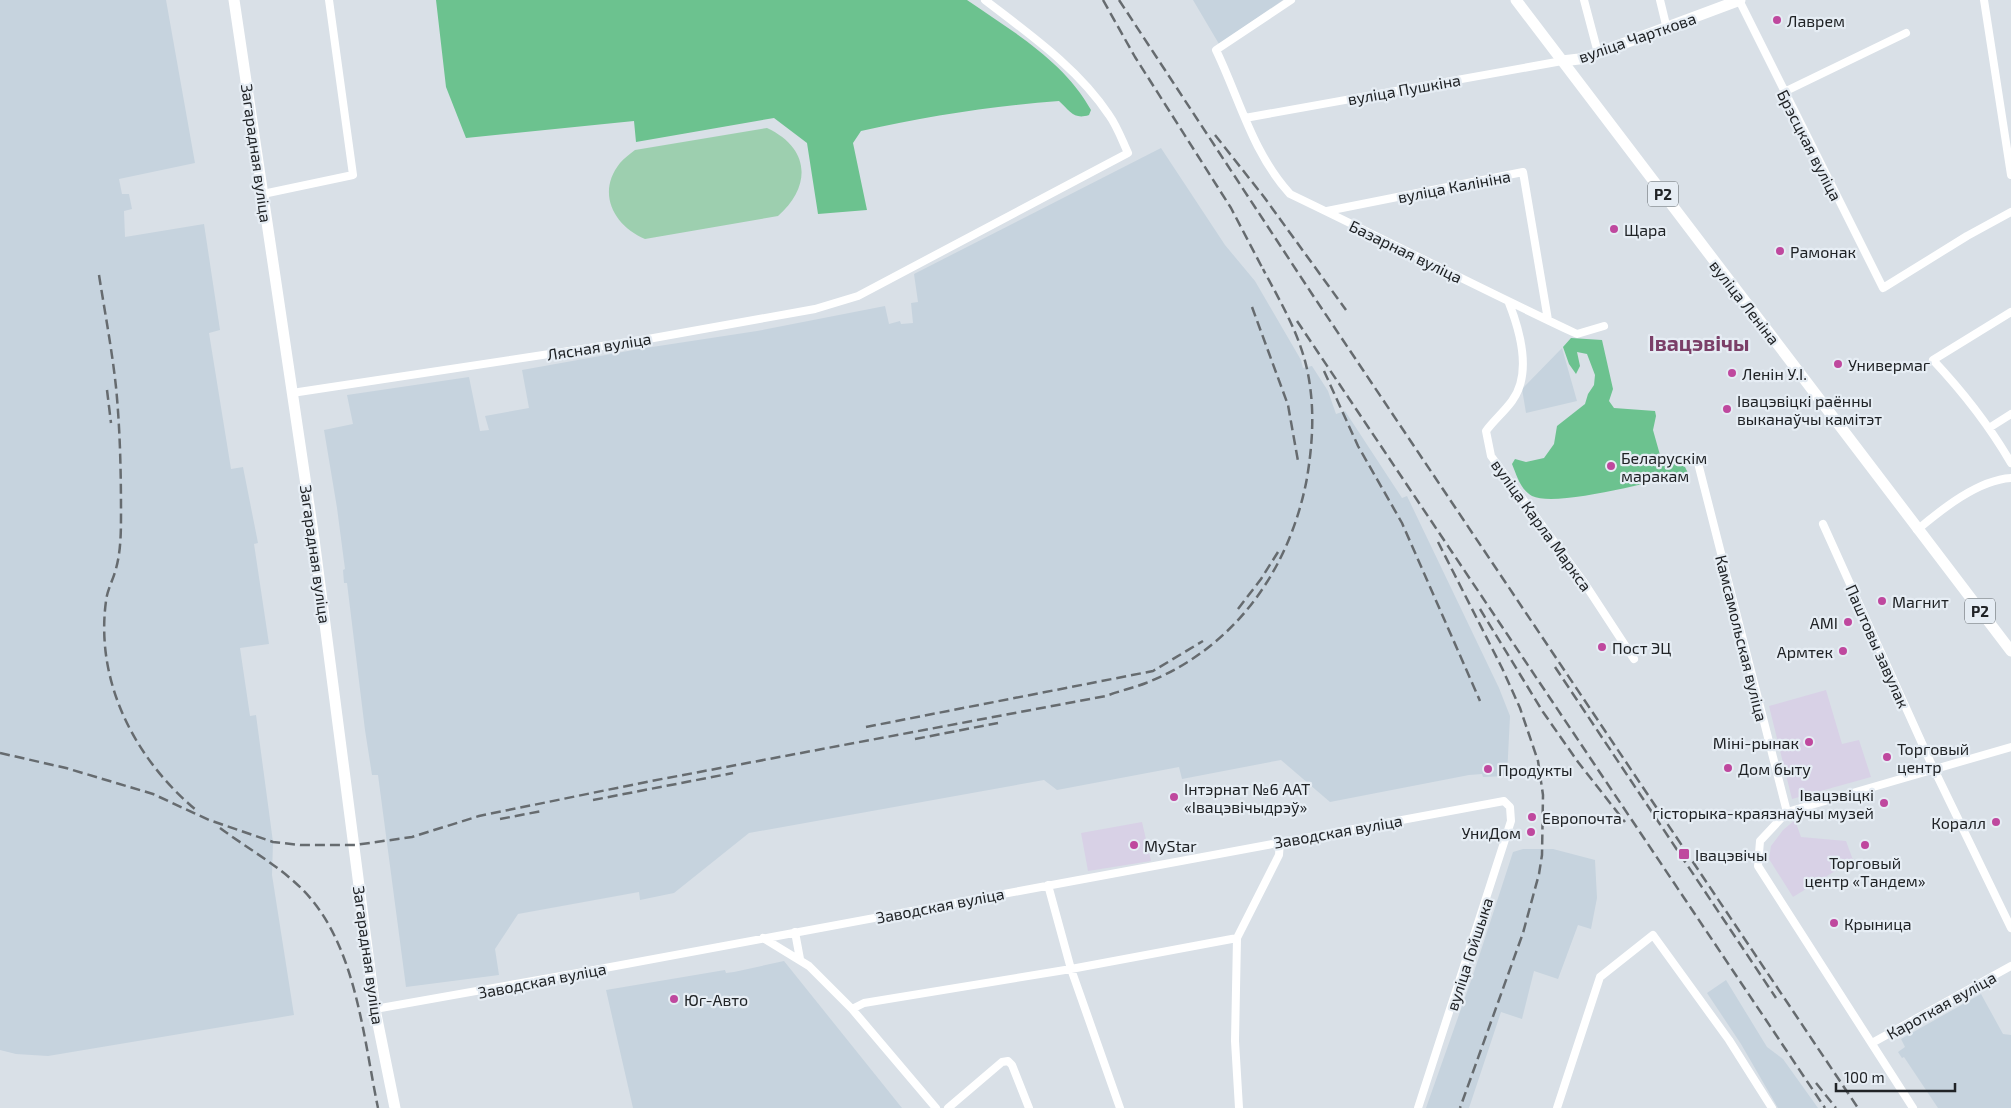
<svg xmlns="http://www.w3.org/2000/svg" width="2011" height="1108" font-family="'Exo 2',sans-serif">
  <rect width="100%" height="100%" fill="#d9e0e7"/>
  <path fill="#d8d1e6" d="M1826,690L1842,744L1859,740L1871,777L1792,799L1769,706Z
    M1795,820L1801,837L1846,841L1853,860L1793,897L1769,859L1771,846L1783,830Z
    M1142,822L1151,861L1088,871L1081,833Z"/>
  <path fill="#c6d3de" d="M0,0H166L195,163L119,179L122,194H129L132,209L124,211L125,237L204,224L220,330L209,333L231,469L243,467L258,543L254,544L269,644L240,648L250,716L256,715L273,842L272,875L294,1015L48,1056L16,1054L0,1050Z
    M1193,0H1283L1219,44Z
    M1161,148L1225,245L1255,281L1301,360L1303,368L1312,366L1328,391L1336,414L1345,411L1402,498L1407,496L1499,688L1510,716L1507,776L1483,777L1482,774L1469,775L1330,802L1281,760L1182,779L1179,767L1057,790L1044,780L749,833L674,893L640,900L639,892L518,914L495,949L499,975L406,987L378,775H372L365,730L347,583H344L343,570L345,569L337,508L324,430L353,424L347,395L469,377L480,431L489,430L485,416L529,408L522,370L639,349L757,331L885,306L889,324L900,321L901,324L913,323L911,303L918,302L914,274Z
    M1562,348L1577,401L1526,413L1522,389Z
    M1523,849H1553L1595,860L1597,898L1591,929L1578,925L1558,979L1534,971L1522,1019L1501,1012L1469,1108H1426L1473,975L1513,852Z
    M784,961L902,1108H633L606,990L725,970L726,973L734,972Z
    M1726,980L1767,1047L1783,1059L1818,1108H1778L1741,1044L1707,993Z
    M1981,994L2003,1034L2011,1035V1108H1938L1904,1057L1902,1058L1898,1052L1905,1047L1901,1039Z"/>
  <path fill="#9dcfaf" d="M767,128C810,148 812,186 778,216L645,239C614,226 596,193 620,163C624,158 630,154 635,150Z"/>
  <path fill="#6cc28f" d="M436,0H967C1012,31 1064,61 1091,110L1089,115C1074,120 1070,111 1059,101C992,106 927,116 861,131L853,143L867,210L818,214L807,143L774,118L636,142L634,121L466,138L446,87Z
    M1571,338L1602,340L1613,389L1609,401L1614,408L1655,411L1656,416L1653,430L1660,455L1685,467L1688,473C1657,480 1557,508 1532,496C1520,489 1517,476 1512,464L1515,459L1526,462L1544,458L1554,444L1557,426L1585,404L1588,394L1594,385L1595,375L1587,354L1577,352L1580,366L1576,374L1569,364L1563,347Z"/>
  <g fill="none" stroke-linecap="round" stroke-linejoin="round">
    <path stroke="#fff" stroke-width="8" d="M1291,0L1216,50C1240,100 1252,152 1290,194C1386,240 1481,289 1577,334L1604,326
      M1584,0L1598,53
      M1660,0L1667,29
      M1739,0L1883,288L1967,236L2011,212
      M1984,0L2011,175
      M1784,92L1906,33
      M1245,118L1562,61
      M263,194L353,175L329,0
      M1327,211L1523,172L1548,320
      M1509,303C1520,331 1532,374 1512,401C1504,412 1494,420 1486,431L1491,456L1583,581L1634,659
      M2011,312L1933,360C1963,392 1989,425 2011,463
      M292,393L648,339L815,309L858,296L1128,153C1122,140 1117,126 1109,115C1078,68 1029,34 985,0
      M1989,428L2011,414
      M1698,463L1787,812
      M1823,524L1930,761L2011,928
      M1917,530C1942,509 1978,480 2011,478
      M1048,885L1071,969L1120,1108
      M795,932L800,959
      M763,938L809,966L852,1009L936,1108
      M375,1009L578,973L1504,801L1510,807L1511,821L1418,1108
      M852,1009L864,1003L1071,969L1237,938
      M1872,1043L2011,966
      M948,1108L1002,1062L1008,1061L1012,1065L1029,1108
      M1239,1108L1235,1041L1237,938L1279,855L1280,841
      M1557,1108L1600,977L1653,935L1729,1040L1772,1108
      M1913,1108L1758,866L1760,841L1787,812L2011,747"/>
    <path stroke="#fff" stroke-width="11" d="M234,0L314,539L375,1009L395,1108
      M1516,0L2011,651
      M1562,61L1579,59L1598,53L1740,0"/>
    <path stroke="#666b6f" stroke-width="2.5" stroke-dasharray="10 5" stroke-linecap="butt" d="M1103,0L1135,57L1231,208L1265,273
      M1119,0L1312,294L1858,1108
      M1215,135L1264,197L1346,310
      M99,275C105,313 112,350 116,387C120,428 121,471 121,512C121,532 121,553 115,572C112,582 107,591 106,601C95,682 135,759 196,810
      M1252,307L1288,405L1298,461
      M1297,321L1825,1108
      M1324,371L1358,446L1402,523L1480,701
      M107,390L111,423
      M1438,542L1502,668L1520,708L1538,761L1543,795L1542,855L1539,874L1523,933L1460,1108
      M1238,609L1261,579L1278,552
      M1480,609L1543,712L1578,762L1625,822
      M1555,667L1776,998
      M866,727L1153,671L1203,641
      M915,739L998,723
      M0,753L66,768L153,794L209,820L273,842L300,845H355L412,837L479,816L651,781L1106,696C1119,691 1133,688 1146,683C1235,648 1290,569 1307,478C1313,441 1315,406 1307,369C1299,333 1280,301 1263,269
      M593,800L733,773
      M500,819L542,811
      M220,828C247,848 279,866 302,889C356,943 363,1036 378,1108
      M1816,1083L1836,1108"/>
  </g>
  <g fill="#bf489e" stroke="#e6edf4" stroke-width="2">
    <circle cx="1777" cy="20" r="5"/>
    <circle cx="1614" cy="229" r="5"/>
    <circle cx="1780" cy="251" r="5"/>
    <circle cx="1838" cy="364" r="5"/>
    <circle cx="1732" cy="373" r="5"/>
    <circle cx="1727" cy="409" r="5"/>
    <circle cx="1611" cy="466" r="5"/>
    <circle cx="1882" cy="601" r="5"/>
    <circle cx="1848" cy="622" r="5"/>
    <circle cx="1602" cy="647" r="5"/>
    <circle cx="1843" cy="651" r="5"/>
    <circle cx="1809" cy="742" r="5"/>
    <circle cx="1887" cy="757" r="5"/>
    <circle cx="1728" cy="768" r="5"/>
    <circle cx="1488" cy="769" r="5"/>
    <circle cx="1174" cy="797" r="5"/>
    <circle cx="1884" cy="803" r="5"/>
    <circle cx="1532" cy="817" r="5"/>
    <circle cx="1996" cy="822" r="5"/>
    <circle cx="1531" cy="832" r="5"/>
    <circle cx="1134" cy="845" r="5"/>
    <circle cx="1865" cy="845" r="5"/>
    <rect x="1678" y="848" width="12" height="12" rx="2.5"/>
    <circle cx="1834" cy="923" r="5"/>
    <circle cx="674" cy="999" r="5"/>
  </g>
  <g text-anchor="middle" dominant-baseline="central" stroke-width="4.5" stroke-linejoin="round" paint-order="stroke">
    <g fill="#e6edf4" stroke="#5b6064" stroke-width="1">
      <rect x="1648" y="181.5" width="30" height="25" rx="4"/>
      <rect x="1965" y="598.5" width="30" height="25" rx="4"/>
    </g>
    <g font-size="15" font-weight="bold" fill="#202326">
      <text x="1663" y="194">Р2</text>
      <text x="1980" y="611">Р2</text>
    </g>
    <g font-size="16" fill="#202326" stroke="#e6edf4" text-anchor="start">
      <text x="1787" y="20">Лаврем</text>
      <text x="1624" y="229">Щара</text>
      <text x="1790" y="251">Рамонак</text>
      <text x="1848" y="364">Универмаг</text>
      <text x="1742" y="373">Ленін У.І.</text>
      <text x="1737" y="400">Івацэвіцкі раённы<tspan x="1737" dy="18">выканаўчы камітэт</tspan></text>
      <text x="1621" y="457">Беларускім<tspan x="1621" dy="18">маракам</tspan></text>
      <text x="1892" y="601">Магнит</text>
      <text x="1838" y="622" text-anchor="end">AMI</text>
      <text x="1612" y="647">Пост ЭЦ</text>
      <text x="1833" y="651" text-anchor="end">Армтек</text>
      <text x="1799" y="742" text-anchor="end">Міні-рынак</text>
      <text x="1897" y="748">Торговый<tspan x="1897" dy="18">центр</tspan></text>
      <text x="1738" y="768">Дом быту</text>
      <text x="1498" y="769">Продукты</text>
      <text x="1184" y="788">Інтэрнат №6 ААТ<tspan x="1184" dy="18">«Івацэвічыдрэў»</tspan></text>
      <text x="1874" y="794" text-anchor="end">Івацэвіцкі<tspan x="1874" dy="18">гісторыка-краязнаўчы музей</tspan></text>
      <text x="1542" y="817">Европочта</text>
      <text x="1986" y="822" text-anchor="end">Коралл</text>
      <text x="1521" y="832" text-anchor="end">УниДом</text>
      <text x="1144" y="845">MyStar</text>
      <text x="1695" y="854">Івацэвічы</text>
      <text x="1865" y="862" text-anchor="middle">Торговый<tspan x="1865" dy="18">центр «Тандем»</tspan></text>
      <text x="1844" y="923">Крыница</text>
      <text x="684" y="999">Юг-Авто</text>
    </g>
    <g font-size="16" fill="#202326" stroke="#e6edf4">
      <text transform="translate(1637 37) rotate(-19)">вуліца Чарткова</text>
      <text transform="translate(1404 89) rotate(-10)">вуліца Пушкіна</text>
      <text transform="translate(1810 145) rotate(63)">Брэсцкая вуліца</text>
      <text transform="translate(257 153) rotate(82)">Загарадная вуліца</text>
      <text transform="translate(1454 186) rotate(-11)">вуліца Калініна</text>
      <text transform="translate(1406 251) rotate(26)">Базарная вуліца</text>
      <text transform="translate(1745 302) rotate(52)">вуліца Леніна</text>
      <text transform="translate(599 346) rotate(-9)">Лясная вуліца</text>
      <text transform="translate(1542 525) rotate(54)">вуліца Карла Маркса</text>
      <text transform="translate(316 554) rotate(82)">Загарадная вуліца</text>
      <text transform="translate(1742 638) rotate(76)">Камсамольская вуліца</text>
      <text transform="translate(1878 646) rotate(66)">Паштовы завулак</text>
      <text transform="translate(1338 831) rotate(-10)">Заводская вуліца</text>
      <text transform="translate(940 905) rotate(-11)">Заводская вуліца</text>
      <text transform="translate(1469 954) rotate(-72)">вуліца Гойшыка</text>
      <text transform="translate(369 955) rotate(82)">Загарадная вуліца</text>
      <text transform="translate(542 980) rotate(-11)">Заводская вуліца</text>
      <text transform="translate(1941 1005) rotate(-29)">Кароткая вуліца</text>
    </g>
    <g font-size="21" font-weight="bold" fill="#7b3f68" stroke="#e6edf4">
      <text x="1699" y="342">Івацэвічы</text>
    </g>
  </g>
  <path d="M1836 1083v8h119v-8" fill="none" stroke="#202326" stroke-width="2.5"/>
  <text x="1844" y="1083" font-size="15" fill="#202326" stroke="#e6edf4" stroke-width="4" paint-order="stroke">100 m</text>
</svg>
